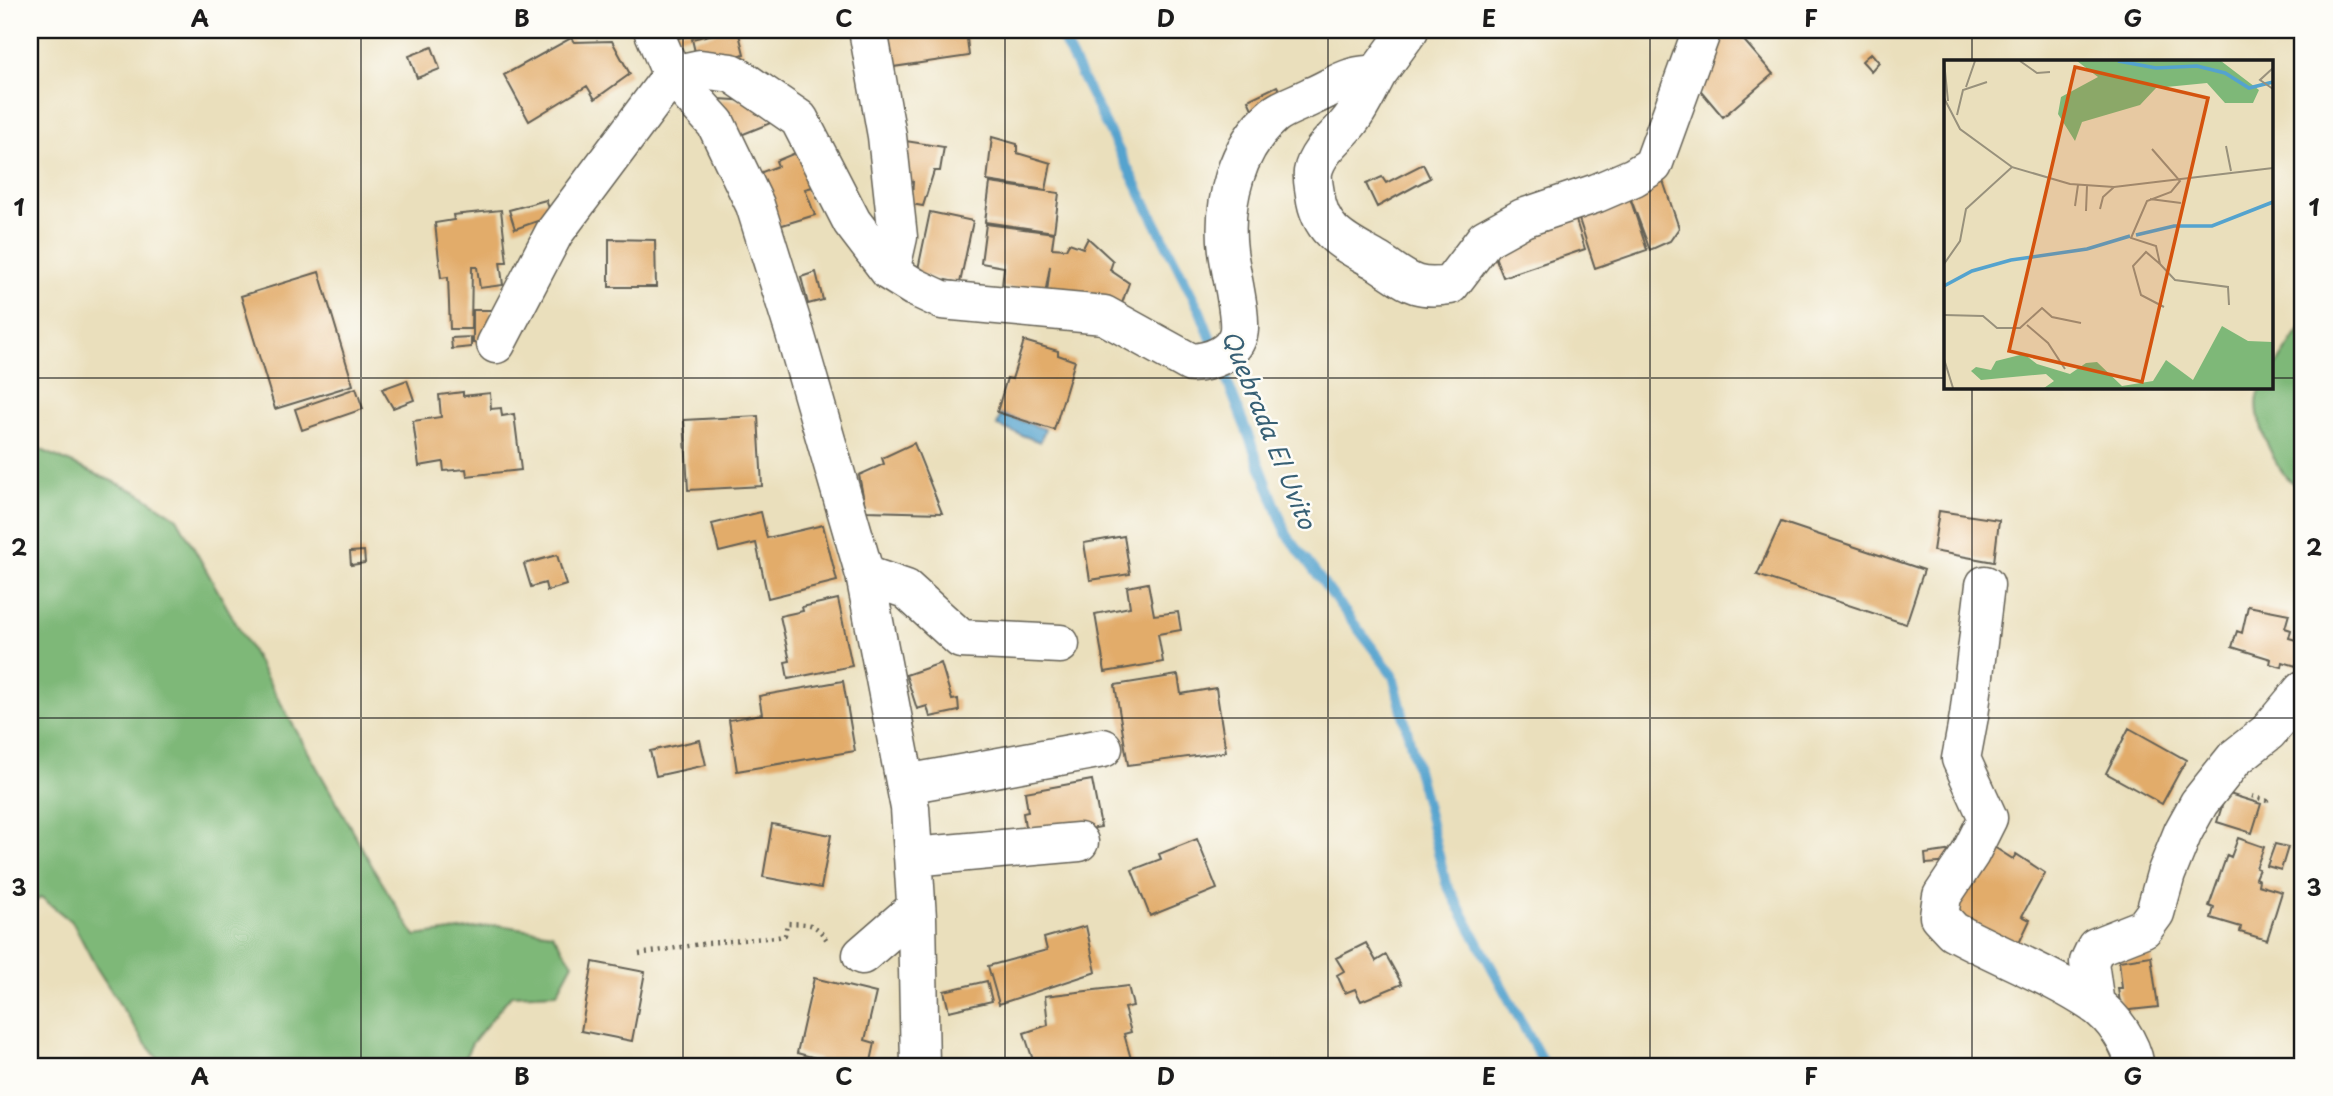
<svg xmlns="http://www.w3.org/2000/svg" width="2333" height="1096" font-family="'Playpen Sans',sans-serif">
  <rect width="100%" height="100%" fill="#fdfcf7"/>
  <filter id="ink" filterUnits="userSpaceOnUse"><feTurbulence type="fractalNoise" baseFrequency=".0143" numOctaves="2"/><feDisplacementMap in="SourceGraphic" scale="14" xChannelSelector="R" yChannelSelector="G"/><feConvolveMatrix kernelMatrix="1 2 1 2 8 2 1 2 1" color-interpolation-filters="sRGB"/></filter>
  <filter id="wash" filterUnits="userSpaceOnUse"><feTurbulence type="fractalNoise" baseFrequency=".00686" numOctaves="4" result="noise"/><feDisplacementMap in="SourceGraphic" scale="28" xChannelSelector="R" yChannelSelector="G"/><feGaussianBlur stdDeviation="1.57" result="paint"/><feColorMatrix in="noise" values="0 0 0 0 0 0 0 0 0 0 0 0 0 0 0 0 0 1.4 0 .05"/><feComposite in="paint" operator="in"/></filter>
  <g filter="url(#wash)">
    <rect width="100%" height="100%" fill="#eadfbc"/>
    <path fill="#7eb878" stroke="#4d6a4a" stroke-width="2" d="M2303,325V492C2298,487 2291,482 2286,477C2272,459 2247,408 2262,387H2272V372Z
      M30,445L139,493L177,518L375,871L415,936L498,925L552,933L573,963L557,993L511,995L472,1043L461,1066H164L144,1042L96,967L73,923L41,897L30,906Z"/>
    <path fill="#54a3ce" stroke="#386075" stroke-width="2" d="M1001,414L1045,429L1040,442L997,426Z"/>
    <g fill="none" stroke-linecap="round" stroke-linejoin="round">
      <path stroke="#54a3ce" stroke-width="10" d="M1058,30L1200,311L1287,535L1393,675L1446,883L1545,1066"/>
    </g>
    <g id="blocks">
      <path fill="#e2ac6a" d="M675,30H711V31L678,38Z
        M731,30H738L744,54L698,65L692,39Z
        M888,30H966L969,56L893,67Z
        M1722,30H1735L1773,74L1723,117L1680,66Z
        M571,38L574,42L612,41L630,74L595,99L587,86L529,121L504,75Z
        M432,47L440,69L417,78L409,56Z
        M1871,53L1879,62L1871,71L1862,61Z
        M1277,86L1285,101L1255,116L1248,100Z
        M719,99L750,101L773,122L741,135Z
        M992,137L1017,144V153L1051,163L1046,190L987,181Z
        M893,139L944,147L940,171H934L923,206L911,204L913,182L893,180Z
        M800,151L820,185L805,189L815,215L779,226L754,175L778,166L776,161Z
        M1423,164L1430,178L1377,207L1366,184L1382,177L1386,183Z
        M1660,172L1679,228L1670,241L1650,250L1626,186Z
        M990,183L1059,193L1054,232L985,222Z
        M1628,192L1647,250L1595,268L1576,210Z
        M546,200L551,214L546,218L515,229L509,210Z
        M501,210L507,262H500L503,285L480,288L477,267H472L471,329H450L448,277L441,278L435,223L454,220L453,215Z
        M1573,211L1585,249L1503,277L1491,246Z
        M930,212L973,221L960,283L917,274Z
        M986,224L1054,233L1052,248L1066,249L1069,243L1083,248L1088,238L1113,261L1110,270L1129,283L1120,309L1047,293L1050,266L1045,294L1002,287L1004,267L981,263Z
        M609,239L655,240L656,287H609Z
        M319,272L353,385L275,409L241,296Z
        M816,272L823,300L808,304L801,277Z
        M473,310H491V343H473Z
        M471,337V347L452,349L451,338Z
        M1024,341L1058,351V355L1075,361L1054,430L997,412L1007,378L1012,379Z
        M407,380L414,400L393,408L382,389Z
        M356,388L363,409L302,430L295,409Z
        M463,392V396L490,393L491,409L501,408L502,416L514,414L521,470L467,476L466,469L444,471L443,462L419,466L413,421L441,417L439,395Z
        M758,416L762,486L688,490L684,420Z
        M914,443L942,513L866,511L859,475L884,464L882,458Z
        M1939,511L1999,520L1994,562L1933,551Z
        M761,512L767,538L823,525L837,581L768,598L756,543L719,552L712,524Z
        M1781,522L1924,570L1906,624L1757,575Z
        M1124,536L1130,574L1090,580L1084,543Z
        M364,551L365,563L351,565L350,552Z
        M557,555L566,585L547,591L545,583L531,587L524,564Z
        M1148,583L1154,615L1178,612L1181,630L1158,634L1163,662L1105,672L1095,614L1130,607L1127,587Z
        M838,599L852,666L788,679L785,662L790,661L780,616L803,611L802,607Z
        M2248,606L2289,614L2285,628L2291,630L2289,638L2303,642L2296,666L2283,662L2282,667L2270,664L2271,659L2232,647L2237,631L2242,633Z
        M941,663L952,700L958,699L959,711L930,717L927,706L917,709L906,675Z
        M1178,675L1181,694L1216,688L1226,752L1128,765L1115,685Z
        M843,681L855,751L737,771L729,720L762,714L759,696Z
        M2129,728L2186,760L2162,804L2106,773Z
        M700,740L706,765L656,776L650,751Z
        M1092,780L1101,827L1027,840L1023,813L1028,812L1025,792Z
        M2226,793L2261,804L2252,833L2217,822Z
        M772,824L831,835L821,888L763,877Z
        M2238,838L2264,847L2256,868L2259,869L2255,878L2259,880L2258,885L2282,892L2267,940L2240,932L2241,927L2211,918L2214,908L2209,906L2227,855L2231,857Z
        M1197,839L1217,889L1150,916L1132,870L1161,859L1159,854Z
        M2275,844L2288,847L2281,870L2267,866Z
        M1994,847L2013,859L2016,854L2045,873L2022,916L2030,920L2014,954L1956,927L1959,881Z
        M1953,850L1952,862L1926,864L1925,854Z
        M1086,926L1096,972L999,1004L988,966L1047,950L1044,938Z
        M1366,943L1376,961L1386,955L1402,984L1361,1001L1355,989L1345,993L1337,975L1344,971L1336,958Z
        M2151,956L2158,1007L2121,1011L2118,988H2122L2119,961Z
        M593,962L645,972L632,1041L581,1031Z
        M814,978L876,993L865,1040L875,1043L870,1066H817L819,1059L797,1053Z
        M987,981L992,1001L949,1011L944,991Z
        M1128,986L1133,1006L1124,1008L1131,1032L1124,1034L1133,1066H1035L1024,1033L1048,1025L1045,996Z"/>
    </g>
  </g>
  <g filter="url(#ink)">
    <use href="#blocks" fill-opacity="0" stroke="#646054" stroke-width="2"/>
    <g fill="none" stroke-linecap="round" stroke-linejoin="round">
      <g stroke="#646054" stroke-width="41">
        <path id="minor" d="M653,30L672,75L716,124L755,205L794,330L865,575L910,808L917,918L920,1066
          M868,30L887,136L898,237L890,272
          M1377,74C1369,89 1361,107 1350,121C1338,137 1317,151 1313,172C1312,179 1314,187 1315,194C1320,234 1346,243 1377,261C1406,279 1412,291 1450,285L1485,239L1523,218L1597,193L1634,177L1653,165L1702,30
          M496,344L554,233L672,75L700,69L732,73L799,119L852,222L890,272L914,287L942,300L1104,315L1191,363C1209,362 1232,355 1238,335C1243,319 1230,270 1228,251C1222,203 1236,147 1274,115C1284,107 1301,102 1312,96C1325,91 1338,82 1351,78C1359,75 1369,75 1377,74L1409,30
          M865,575L906,589L961,639L1060,644
          M1985,585L1969,716L1961,759L1988,818L1970,854L1942,896L1939,916L1953,931C1999,956 2051,975 2094,1004C2114,1018 2131,1043 2135,1066
          M906,784L1103,748
          M913,857L1079,842
          M862,955L916,908
          M2095,1005L2089,962L2096,947L2144,928L2155,913L2166,874L2183,832L2199,803L2235,758L2268,732L2303,690"/>
      </g>
      <path stroke="#646054" stroke-width="4.5" stroke-dasharray="2 5" stroke-linecap="butt" d="M2252,796L2267,801L2266,806
        M639,954L707,943L778,937L785,935L787,923C810,924 815,922 828,942"/>
      <use href="#minor" stroke="#fff" stroke-width="38"/>
    </g>
  </g>
  <path fill="none" stroke="#1c1c1c" stroke-width="2" stroke-opacity="0.55" d="M361,30V1066M683,30V1066M1005,30V1066M1328,30V1066M1650,30V1066M1972,30V61M30,378H1946M2272,378H2303M1972,387V1066M30,718H2303"/>
  <g text-anchor="middle" dominant-baseline="central" stroke-width="5" stroke-linejoin="round" paint-order="stroke">
    <g font-size="24" font-style="italic" fill="#386075" stroke="#fdfcf7">
      <text transform="translate(1270 429) rotate(68)">Quebrada El Uvito</text>
    </g>
  </g>
  <g transform="translate(1944 60)">
    <rect width="329" height="329" fill="#eadfbc"/>
    <path d="M133,1H277L315,30L309,43H281L263,23L212,28L196,45L138,62L131,81L114,54L117,37L154,17ZM278,266L304,281L329,282V328H100L110,321L102,314L37,320L27,311L32,307L47,310L52,301L80,294L93,304L126,314L142,303L153,302L178,326L209,321L222,300L249,320Z" fill="#7eb878"/>
    <path fill="none" stroke="#54a3ce" stroke-width="3.5" d="M174,1L212,8L253,6L281,13L305,28L329,22M192,175L230,166H268L329,142M0,226L28,211L67,200L143,189L186,176"/>
    <path fill="none" stroke="#98917c" stroke-width="2" d="M0,1L4,41M76,1L93,13L106,12M329,8L316,20L329,29M22,27L31,1M0,38L16,69L68,107M13,55L19,30L43,22M282,86L287,111M208,89L236,121L227,132L203,141L187,178L212,186L216,204L231,220L284,227L285,245M206,139L237,143M131,146L134,125M156,149L159,137L170,127M142,151L143,126M0,204L16,181L22,149L68,107L126,124L170,127L329,108M216,204L202,192L189,206L197,235L220,247M0,255L39,256L53,268H76L98,248L108,257L137,263M83,265L104,283L121,309M0,299L9,328"/>
    <path fill="#d4530e" fill-opacity="0.15" stroke="#d4530e" stroke-width="3.5" d="M131,7L264,38L198,322L65,291Z"/>
    <rect width="329" height="329" fill="none" stroke="#1c1c1c" stroke-width="3.5"/>
  </g>
  <rect width="2333" height="1096" fill="none" stroke="#fdfcf7" stroke-width="77"/>
  <rect x="38" y="38" width="2256" height="1020" fill="none" stroke="#1c1c1c" stroke-width="2.5"/>
  <g font-size="23" text-anchor="middle" font-weight="bold" fill="#1c1c1c">
    <text x="200" y="27">A</text>
    <text x="522" y="27">B</text>
    <text x="844" y="27">C</text>
    <text x="1166" y="27">D</text>
    <text x="1489" y="27">E</text>
    <text x="1811" y="27">F</text>
    <text x="2133" y="27">G</text>
    <text x="19" y="216">1</text>
    <text x="2314" y="216">1</text>
    <text x="19" y="556">2</text>
    <text x="2314" y="556">2</text>
    <text x="19" y="896">3</text>
    <text x="2314" y="896">3</text>
    <text x="200" y="1085">A</text>
    <text x="522" y="1085">B</text>
    <text x="844" y="1085">C</text>
    <text x="1166" y="1085">D</text>
    <text x="1489" y="1085">E</text>
    <text x="1811" y="1085">F</text>
    <text x="2133" y="1085">G</text>
  </g>
</svg>
